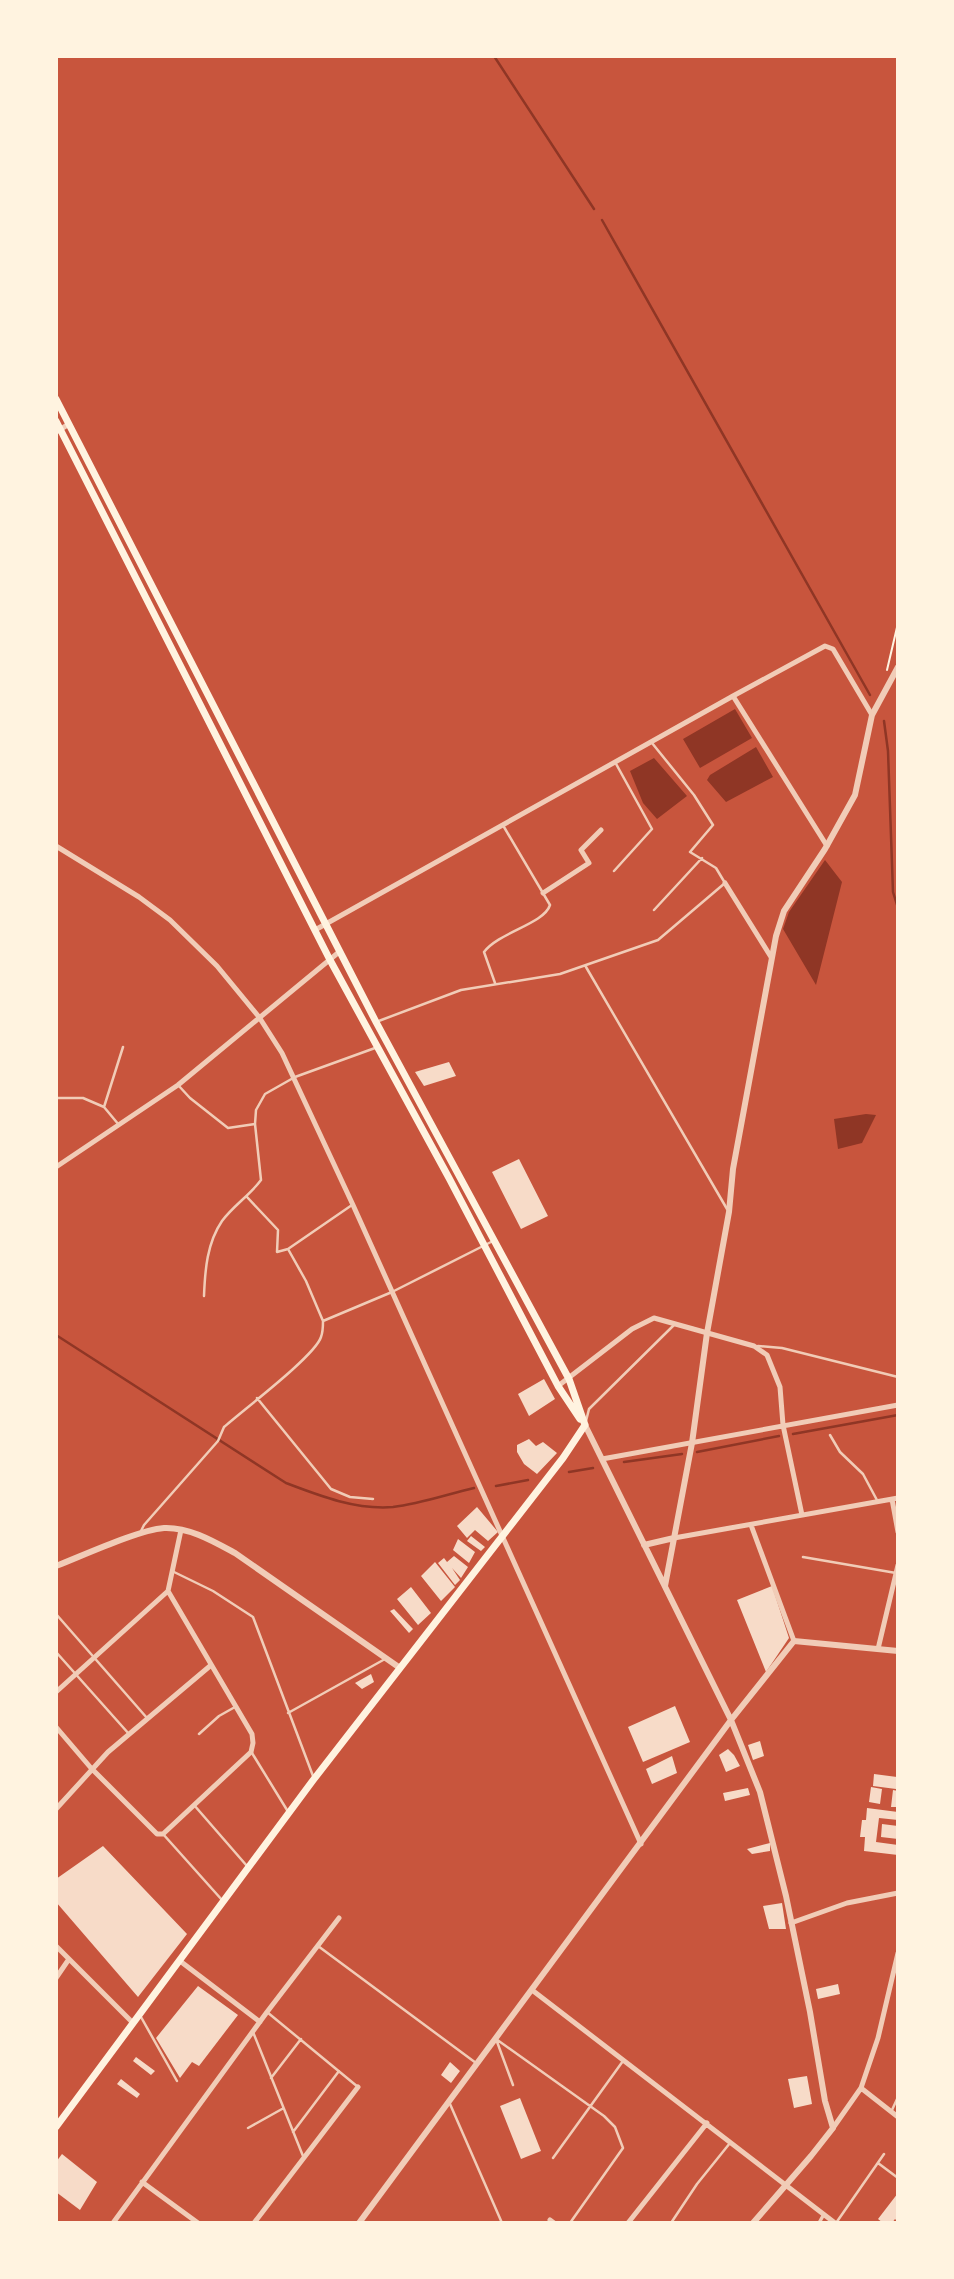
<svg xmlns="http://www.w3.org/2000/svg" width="954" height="2279" font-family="Jost,sans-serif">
  <rect width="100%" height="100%" fill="#c8553d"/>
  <path fill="#8f3625" d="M735,709L752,738L700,768L683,739Z
    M756,747L773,777L726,802L707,780L710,775Z
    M654,758L687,796L657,819L643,803L630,771Z
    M825,860L842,882L816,985L783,929L789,912Z
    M866,1114L876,1115L862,1143L838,1149L834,1119Z"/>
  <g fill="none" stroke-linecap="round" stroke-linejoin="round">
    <path stroke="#8f3625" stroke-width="2.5" d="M494,56L594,209
      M602,220L870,695
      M884,721L888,751L893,892L898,908
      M56,1335L286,1483C320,1496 356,1510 393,1507C420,1504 448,1494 474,1488
      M793,1434L898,1415
      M697,1452L779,1436
      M624,1462L682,1454
      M569,1472L593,1468
      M496,1486L528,1480"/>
  </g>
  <path fill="#f7dbc8" d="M449,1062L456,1076L424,1086L415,1072Z
    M519,1159L548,1216L521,1229L492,1172Z
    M544,1379L555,1399L529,1416L518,1394Z
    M529,1439L536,1446L543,1442L557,1453L537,1474L524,1464L517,1452V1445Z
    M477,1507L498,1532L488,1541L475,1530L467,1538L457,1526Z
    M471,1536L485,1547L481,1551L467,1541Z
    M458,1539L475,1552L469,1563L453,1550Z
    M454,1556L468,1567L461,1578L452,1568L460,1580L455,1585L438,1563L444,1558L447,1562Z
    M435,1562L455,1587L441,1601L421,1576Z
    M772,1586L789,1638L766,1672L737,1600Z
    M411,1587L431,1613L418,1625L397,1599Z
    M394,1609L413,1629L409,1633L390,1611Z
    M371,1674L374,1682L362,1689L355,1683Z
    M675,1706L690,1742L643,1762L628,1727Z
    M760,1741L764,1756L753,1760L748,1745Z
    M728,1749L734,1755L740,1766L726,1772L719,1755Z
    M672,1756L677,1773L652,1784L646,1769Z
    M874,1774L897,1777L896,1789L873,1786Z
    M871,1787L882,1789L880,1804L869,1802Z
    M748,1788L750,1795L725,1801L723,1793Z
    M893,1790L898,1791V1807H891Z
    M867,1808L898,1812V1820L879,1818L876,1842L898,1845V1855L864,1851L865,1837H860L862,1820H866Z
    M882,1824L898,1826V1839L881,1837Z
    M770,1843V1851L752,1854L747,1849Z
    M103,1846L187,1934L138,1997L56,1902V1879Z
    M782,1903L786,1929H769L763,1906Z
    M838,1984L840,1994L818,1999L816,1989Z
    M198,1986L238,2015L199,2066L192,2062L180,2078L156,2038Z
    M136,2057L155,2071L151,2075L133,2061Z
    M450,2062L460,2071L451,2083L441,2075Z
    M807,2076L812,2104L794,2108L788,2079Z
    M121,2079L140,2094L137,2098L117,2084Z
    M520,2098L541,2151L521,2159L500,2106Z
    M62,2154L97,2182L80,2210L56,2192V2162Z
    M898,2193V2222L895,2219L892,2223H883L878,2219Z"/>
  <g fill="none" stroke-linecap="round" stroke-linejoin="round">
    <path stroke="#fff3e0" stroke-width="2" d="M887,670L898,623"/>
    <path stroke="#f1ccb7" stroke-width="2.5" d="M614,871L652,829L615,762
      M654,910L702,858
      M586,967L727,1209
      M495,983L484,952C499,932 544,924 550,905L504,827
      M376,1022L461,990L560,974L658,940L725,883L716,868L690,852L713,825L694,795L652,743
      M178,1085L190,1098L228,1128L255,1124
      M56,1098H83L104,1107L119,1125
      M104,1107L123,1047
      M247,1197L278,1230L277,1252L288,1249
      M204,1296C205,1270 207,1243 222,1221C233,1206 250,1195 261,1180L255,1124L256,1110L265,1094L295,1077L375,1048
      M323,1321L306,1281L288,1249L352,1205
      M758,1346L782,1348L898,1377
      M257,1398L331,1489L350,1497L373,1499
      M586,1421L589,1409L675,1324
      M830,1435L840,1452L863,1474L878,1502
      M141,1531L144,1525L218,1441L224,1427C243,1410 315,1356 321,1337C323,1332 323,1326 323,1321L392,1292L491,1242
      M803,1557L896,1573
      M172,1571L213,1591L253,1617L313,1776
      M56,1614L147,1718
      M56,1652L129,1734
      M288,1713L385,1659
      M199,1734L219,1716L235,1707
      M252,1753L287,1810
      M194,1805L247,1866
      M163,1834L222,1900
      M318,1946L476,2063
      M267,2012L358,2087
      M141,2017L177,2081
      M253,2032L303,2156
      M496,2039L604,2116L615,2127L623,2148L570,2223
      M496,2039L513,2085
      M271,2078L301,2039
      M450,2104L502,2223
      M892,2110L898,2097
      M248,2128L282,2109
      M293,2132L339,2071
      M553,2158L623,2061
      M878,2163L898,2178
      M671,2223L697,2184L730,2143
      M836,2223L884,2154"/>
    <path stroke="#f1ccb7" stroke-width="3.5" d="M819,2223L824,2214"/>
    <path stroke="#f1ccb7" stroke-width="5" d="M56,432L69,424
      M733,696L827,846
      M56,846L139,897L170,920L217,966L259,1017L282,1053L353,1205L641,1844
      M725,883L771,957
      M543,893L589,863L581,850L601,830
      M315,930L733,696L825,646L833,649L872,715
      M56,1167L178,1085L339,952
      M558,1386L632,1329L654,1318L754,1346L767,1355L780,1387L783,1425L802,1515
      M602,1459L898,1405
      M892,1499L898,1532
      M751,1525L794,1641
      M674,1538L898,1498
      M878,1649L898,1565
      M56,1692L168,1591
      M56,1727L91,1768L157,1834H163L251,1752L253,1743L252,1734L168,1591L181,1530
      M56,1809L108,1752L210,1666
      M791,1923L847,1903L898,1893
      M56,1946L133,2023
      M180,1961L260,2022
      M56,1978L69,1959
      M532,1990L835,2223
      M861,2088L898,2117
      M833,2128L861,2088L878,2038L898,1953
      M142,2182L198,2223
      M550,2220L554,2223
      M113,2223L267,2012L339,1918
      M254,2223L358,2087
      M628,2223L707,2123"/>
    <path stroke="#f1ccb7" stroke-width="6" d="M585,1425L731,1720L760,1792L786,1896L810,2012L825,2101L833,2128L811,2156L753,2223
      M644,1545L674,1538
      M56,1566C82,1556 138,1530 164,1528C189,1527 213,1541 235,1553L400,1668
      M665,1586L692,1443L707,1333L729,1212L733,1169L776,936L784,911L825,849L855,795L872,715L898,667
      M359,2223L731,1720L794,1641L898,1651"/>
    <path stroke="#fff3e0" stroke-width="7" d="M56,399L376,1022L569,1379L585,1425
      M56,421L330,960L449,1178L558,1386L580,1419
      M56,2127L314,1779L563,1458L585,1425"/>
  </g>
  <rect width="954" height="2279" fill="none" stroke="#fff3e0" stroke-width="116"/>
</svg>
